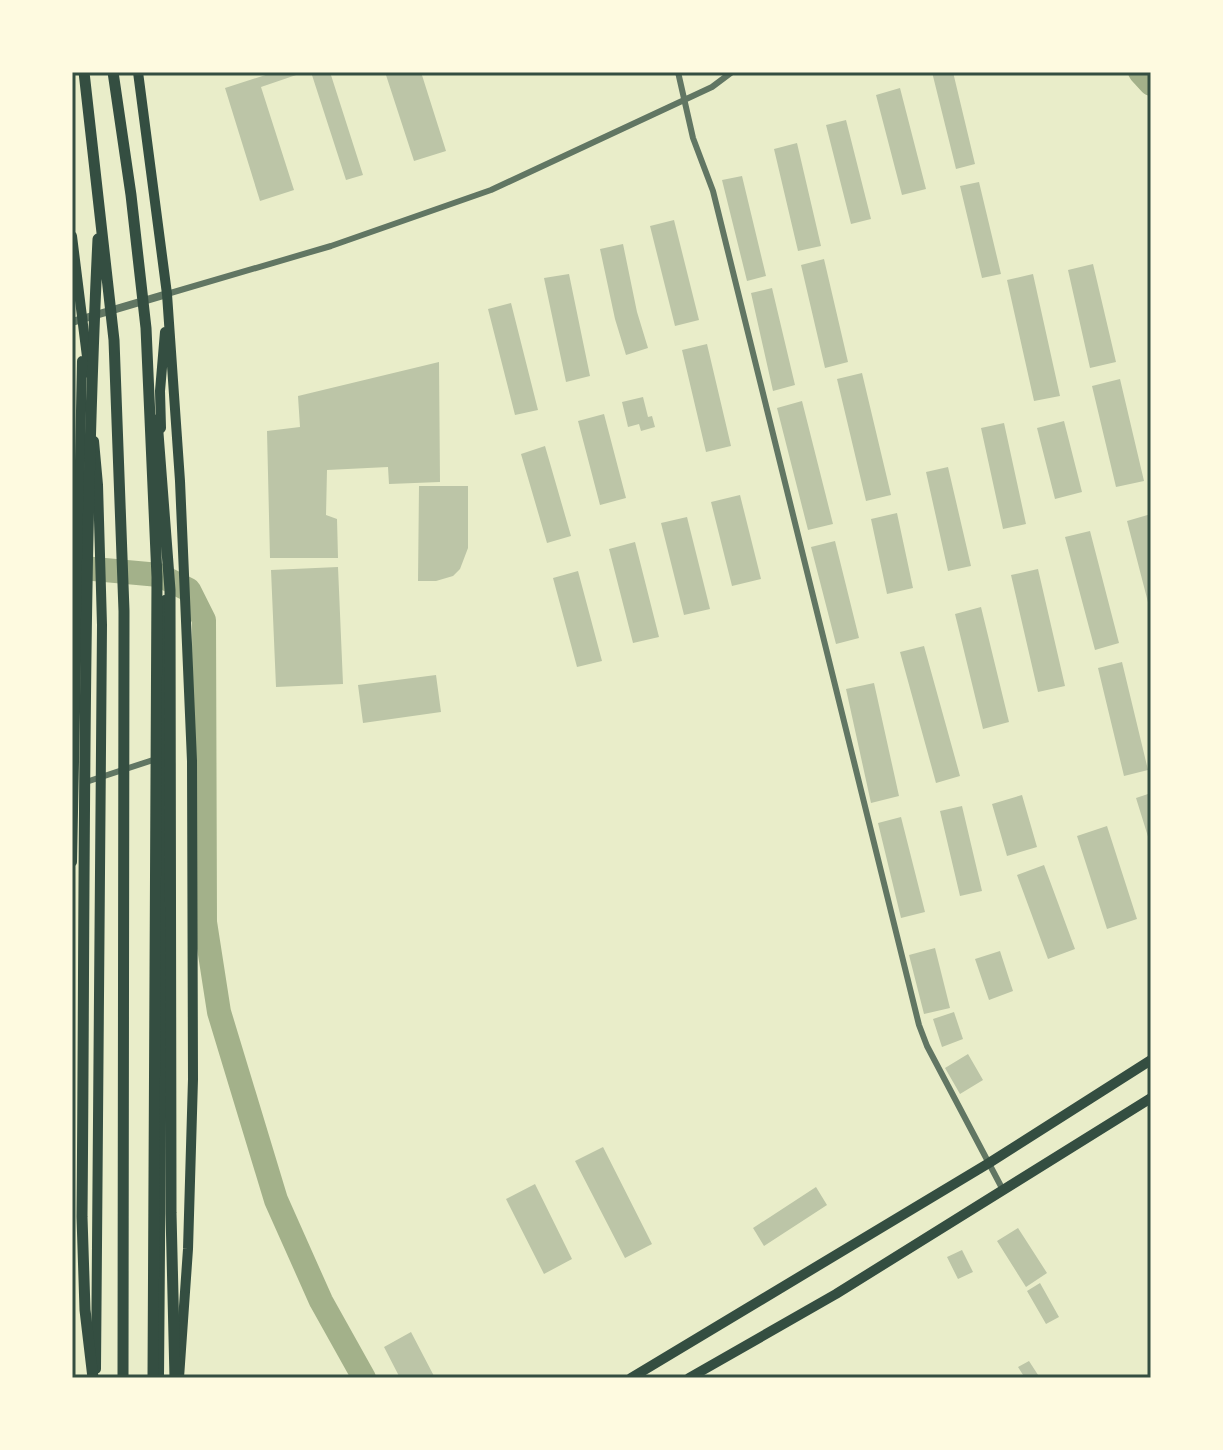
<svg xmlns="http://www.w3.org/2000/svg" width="1223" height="1450" font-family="Barlow,sans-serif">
  <rect width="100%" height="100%" fill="#e9edc9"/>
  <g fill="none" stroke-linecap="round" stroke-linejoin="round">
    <path stroke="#a3b18a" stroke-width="24" d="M1140,72L1151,84
      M72,567L159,575L189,590L204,620L205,922L219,1012L276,1200L321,1301L364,1378"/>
  </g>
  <path fill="#bcc5a7" d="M275,72H305L261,87L294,190L260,201L225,88Z
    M311,72H330L363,175L346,180Z
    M385,72H421L446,151L414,161Z
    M932,72H953L975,164L956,169Z
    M900,88L926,189L902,195L876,95Z
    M846,120L871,219L851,224L826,125Z
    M797,143L821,246L798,251L774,149Z
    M742,176L766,276L747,281L722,180Z
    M979,182L1001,274L982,278L960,186Z
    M674,220L699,320L675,326L650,226Z
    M623,244L637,312L648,348L626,355L615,319L600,249Z
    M824,259L848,362L825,368L801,265Z
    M1093,264L1116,362L1090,368L1068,270Z
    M569,274L590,376L566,382L544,278Z
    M1033,274L1060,396L1034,401L1007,280Z
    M772,288L795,385L773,391L751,293Z
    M511,303L538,410L515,415L488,309Z
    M707,344L731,446L706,452L682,350Z
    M439,362L440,482L389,484L388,467L327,470L326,515L337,519L338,558H270L267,431L300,427L298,396Z
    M862,373L891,495L866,501L837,379Z
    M1120,379L1144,481L1116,487L1092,386Z
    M643,397L648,417L652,416L655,427L641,431L639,424L628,427L622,402Z
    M802,401L833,524L808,530L777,408Z
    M604,414L626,498L600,505L578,421Z
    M1064,421L1082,492L1055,499L1037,428Z
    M1004,423L1026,524L1003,529L981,428Z
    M545,446L571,536L547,543L521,454Z
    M948,467L971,566L948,571L926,472Z
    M419,486H468V548L460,569L453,576L436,581H418Z
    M740,495L761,579L732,586L711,502Z
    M897,513L913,588L887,594L871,519Z
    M1151,514V609L1150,610L1127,521Z
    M687,517L710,609L684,615L661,523Z
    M1090,531L1119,643L1095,650L1065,537Z
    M835,541L859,638L836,644L811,547Z
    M635,542L659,637L633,643L609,549Z
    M338,567L343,684L276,687L271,570Z
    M1038,569L1065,686L1038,692L1011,575Z
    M578,571L602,661L577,667L553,578Z
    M981,607L1009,722L983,729L955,614Z
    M924,646L960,776L936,783L900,652Z
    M1122,662L1148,770L1124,776L1098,668Z
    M436,675L441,712L363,723L358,685Z
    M874,683L899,796L871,803L846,689Z
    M1151,793V843H1150L1136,798Z
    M1022,795L1037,847L1007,856L992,804Z
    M962,806L982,891L960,896L940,811Z
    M901,817L925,912L901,918L878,823Z
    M1107,826L1137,919L1107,929L1077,836Z
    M1044,865L1075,949L1048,959L1017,875Z
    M935,948L950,1008L924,1014L909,955Z
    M1000,951L1013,991L989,1000L975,959Z
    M954,1012L963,1039L942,1047L933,1019Z
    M968,1054L983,1080L960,1094L945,1068Z
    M603,1147L652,1244L625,1258L575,1161Z
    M535,1184L572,1259L544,1274L506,1199Z
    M816,1187L827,1205L764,1246L753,1228Z
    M1018,1228L1047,1273L1026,1287L997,1241Z
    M962,1250L973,1272L958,1279L947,1257Z
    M1040,1283L1059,1317L1046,1324L1027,1291Z
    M411,1332L435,1378H400L384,1347Z
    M1029,1361L1040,1378H1025L1018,1367Z"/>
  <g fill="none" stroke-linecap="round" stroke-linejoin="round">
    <path stroke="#617663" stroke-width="6" d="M678,72L693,138L713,191L919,1025L927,1046L1003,1190
      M167,294L331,246L491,190L712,87L732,72
      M83,783L156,759"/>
    <path stroke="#617663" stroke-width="8" d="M72,322L167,294"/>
    <path stroke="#344e41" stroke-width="10" d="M138,72L167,294L180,481L192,761L193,1079L188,1249L179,1378
      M72,236L89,373
      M161,428L160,391L165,332
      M94,441L98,485L102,625L96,1369
      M72,862L82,361
      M159,1378L165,600
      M631,1378L989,1163L1151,1060
      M689,1378L836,1294L1151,1098"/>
    <path stroke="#344e41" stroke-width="11" d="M84,72L114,340L124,611L123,1378
      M113,72L131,195L146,328L157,577L153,1378
      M157,420L170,590L171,1213L175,1378
      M93,1378L85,1310L82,1217C85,891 82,564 98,239"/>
  </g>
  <rect width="1223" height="1450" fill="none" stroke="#fefae0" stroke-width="148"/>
  <rect x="74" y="74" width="1075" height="1302" fill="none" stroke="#344e41" stroke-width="3"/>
</svg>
